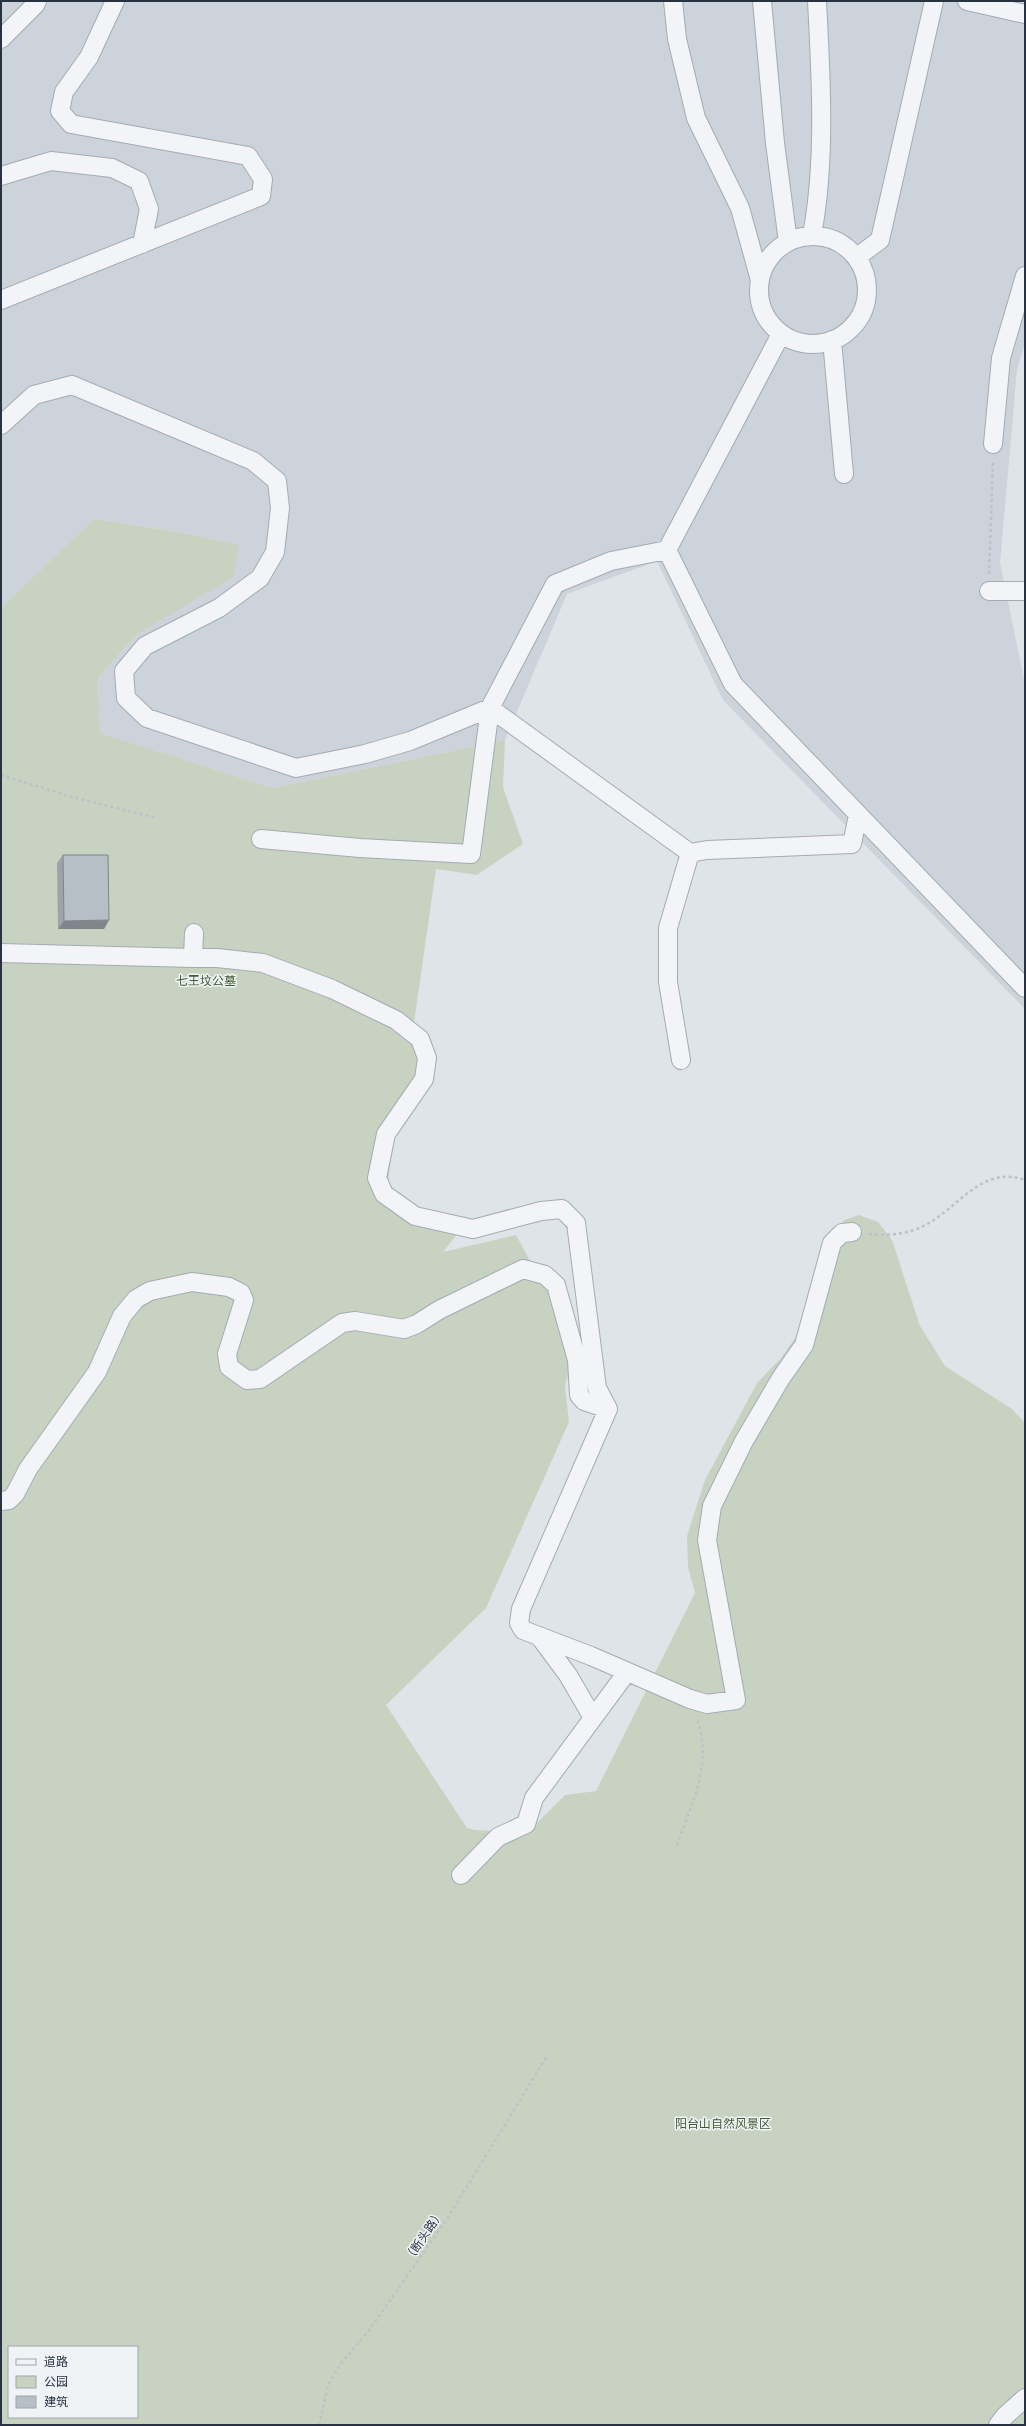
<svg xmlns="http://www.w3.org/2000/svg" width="1026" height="2426" font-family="Arial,'Noto Sans SC',sans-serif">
  <rect width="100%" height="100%" fill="#dfe4e9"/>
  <path fill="#cdd3db" d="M1,1H1025V343L1017,370L1000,563L1025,684V1009L723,700L657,561L567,594L505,740L273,788L100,733L98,677L138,634L183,605L239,545L173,531L94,519L1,608Z"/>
  <path fill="#c7d3c0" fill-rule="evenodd" d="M94,519L173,531L239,545L233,577L138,634L98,677L100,733L273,788L505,740L503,787L523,844L477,875L436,869L413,1030L429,1040L395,1132L387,1188L409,1212L465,1224L443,1252L516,1235L535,1270L552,1272L572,1361L565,1386L569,1422L486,1608L386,1705L467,1828L475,1830L521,1833L539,1821L565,1795L596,1791L695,1593L688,1567L687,1536L705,1480L757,1383L782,1357L801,1329L828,1242L844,1220L859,1215L878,1222L892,1240L920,1326L945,1366L1012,1409L1025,1423V2425H1V608ZM9,2347H137V2417H9Z"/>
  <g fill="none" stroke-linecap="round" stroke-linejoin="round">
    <g stroke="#a4abb3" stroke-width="20">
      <path id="minor" d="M673,1L677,39L696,118L740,208L760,280
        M762,1L775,143L788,242
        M967,1L1025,14
        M1,39L35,5L37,1
        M1,176L51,161L112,168L139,181L149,209L142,244
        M812,235C826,161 821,77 817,1
        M759 290a54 54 0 1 1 108 0a54 54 0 1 1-108 0Z
        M857,257L880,240L934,1
        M1,300L261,196L263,179L248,156L71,124L60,111L64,92L89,57L115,1
        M832,340L844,474
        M1,425L34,395L72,385L253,461L277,481L280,508L275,552L260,578L219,608L145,646L124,671L126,698L147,718L296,768L365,754L410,741L490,708L555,584L611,561L667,550L733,684L1025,988
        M993,444L1001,358L1025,276
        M667,550L781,334
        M989,591H1025
        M261,839L360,848L471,854L490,708L690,853L668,928V982L681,1060
        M690,853L707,850L852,844L858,815
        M1,953L193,958L194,933
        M193,958H217L263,963L332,989L396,1020L420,1039L427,1058L424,1079L386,1134L377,1178L384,1194L415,1216L473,1229L541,1211L562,1209L576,1223L597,1388L608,1409L521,1609L519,1623L523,1630L591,1656L690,1699L707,1704L736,1700L707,1540L712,1506L744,1441L781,1378L804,1345L832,1243L842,1233L852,1232
        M1,1501L9,1500L15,1494L28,1469L97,1372L122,1316L136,1299L150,1291L192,1282L229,1287L241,1293L244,1300L227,1354L229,1367L247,1380L260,1379L342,1323L355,1321L404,1329L417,1324L439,1310L523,1269L545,1275L556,1285L577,1360L579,1395L584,1401L608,1409
        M539,1636L568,1675L593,1718
        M461,1875L498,1837L526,1824L534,1798L627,1672
        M998,2425L1005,2416L1025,2398"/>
    </g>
    <path stroke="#bdc2c8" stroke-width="2.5" stroke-dasharray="3 3" stroke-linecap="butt" d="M989,574L993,461
      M1,775L72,797L157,818
      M869,1234C889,1236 911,1234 929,1223C960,1205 984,1165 1025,1180
      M677,1845C692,1802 713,1764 697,1719
      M319,2425L328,2385L342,2362L367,2333L447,2219L547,2056"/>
    <use href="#minor" stroke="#f2f4f7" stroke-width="18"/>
  </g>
  <path fill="#9da3aa" d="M63,855L109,920L104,929H58L57,863Z"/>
  <path fill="#7f858b" d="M109,920L104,929H58L64,921Z"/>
  <path fill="#b6bec6" stroke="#7f858b" d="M63,855H108L109,920L64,921Z"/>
  <g text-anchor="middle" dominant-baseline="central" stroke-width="3" stroke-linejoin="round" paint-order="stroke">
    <g font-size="12" fill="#405d34" stroke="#eff3f6">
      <text x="206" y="981">七王坟公墓</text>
      <text x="723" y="2124">阳台山自然风景区</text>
    </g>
    <g font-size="12" fill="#283341" stroke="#eff3f6">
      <text transform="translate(424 2236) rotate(-56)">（断头路）</text>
    </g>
  </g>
  <rect width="1026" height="2426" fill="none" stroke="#283341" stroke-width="4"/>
  <rect x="8" y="2346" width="130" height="72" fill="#eff3f6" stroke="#9fa6ae"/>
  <rect x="16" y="2359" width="20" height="6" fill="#f2f4f7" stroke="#9fa6ae"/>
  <text x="44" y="2366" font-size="12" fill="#283341">道路</text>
  <rect x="16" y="2376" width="20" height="12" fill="#c7d3c0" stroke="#9fa6ae"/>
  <text x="44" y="2386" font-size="12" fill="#283341">公园</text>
  <rect x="16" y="2396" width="20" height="12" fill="#b6bec6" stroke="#9fa6ae"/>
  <text x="44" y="2406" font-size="12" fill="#283341">建筑</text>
</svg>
